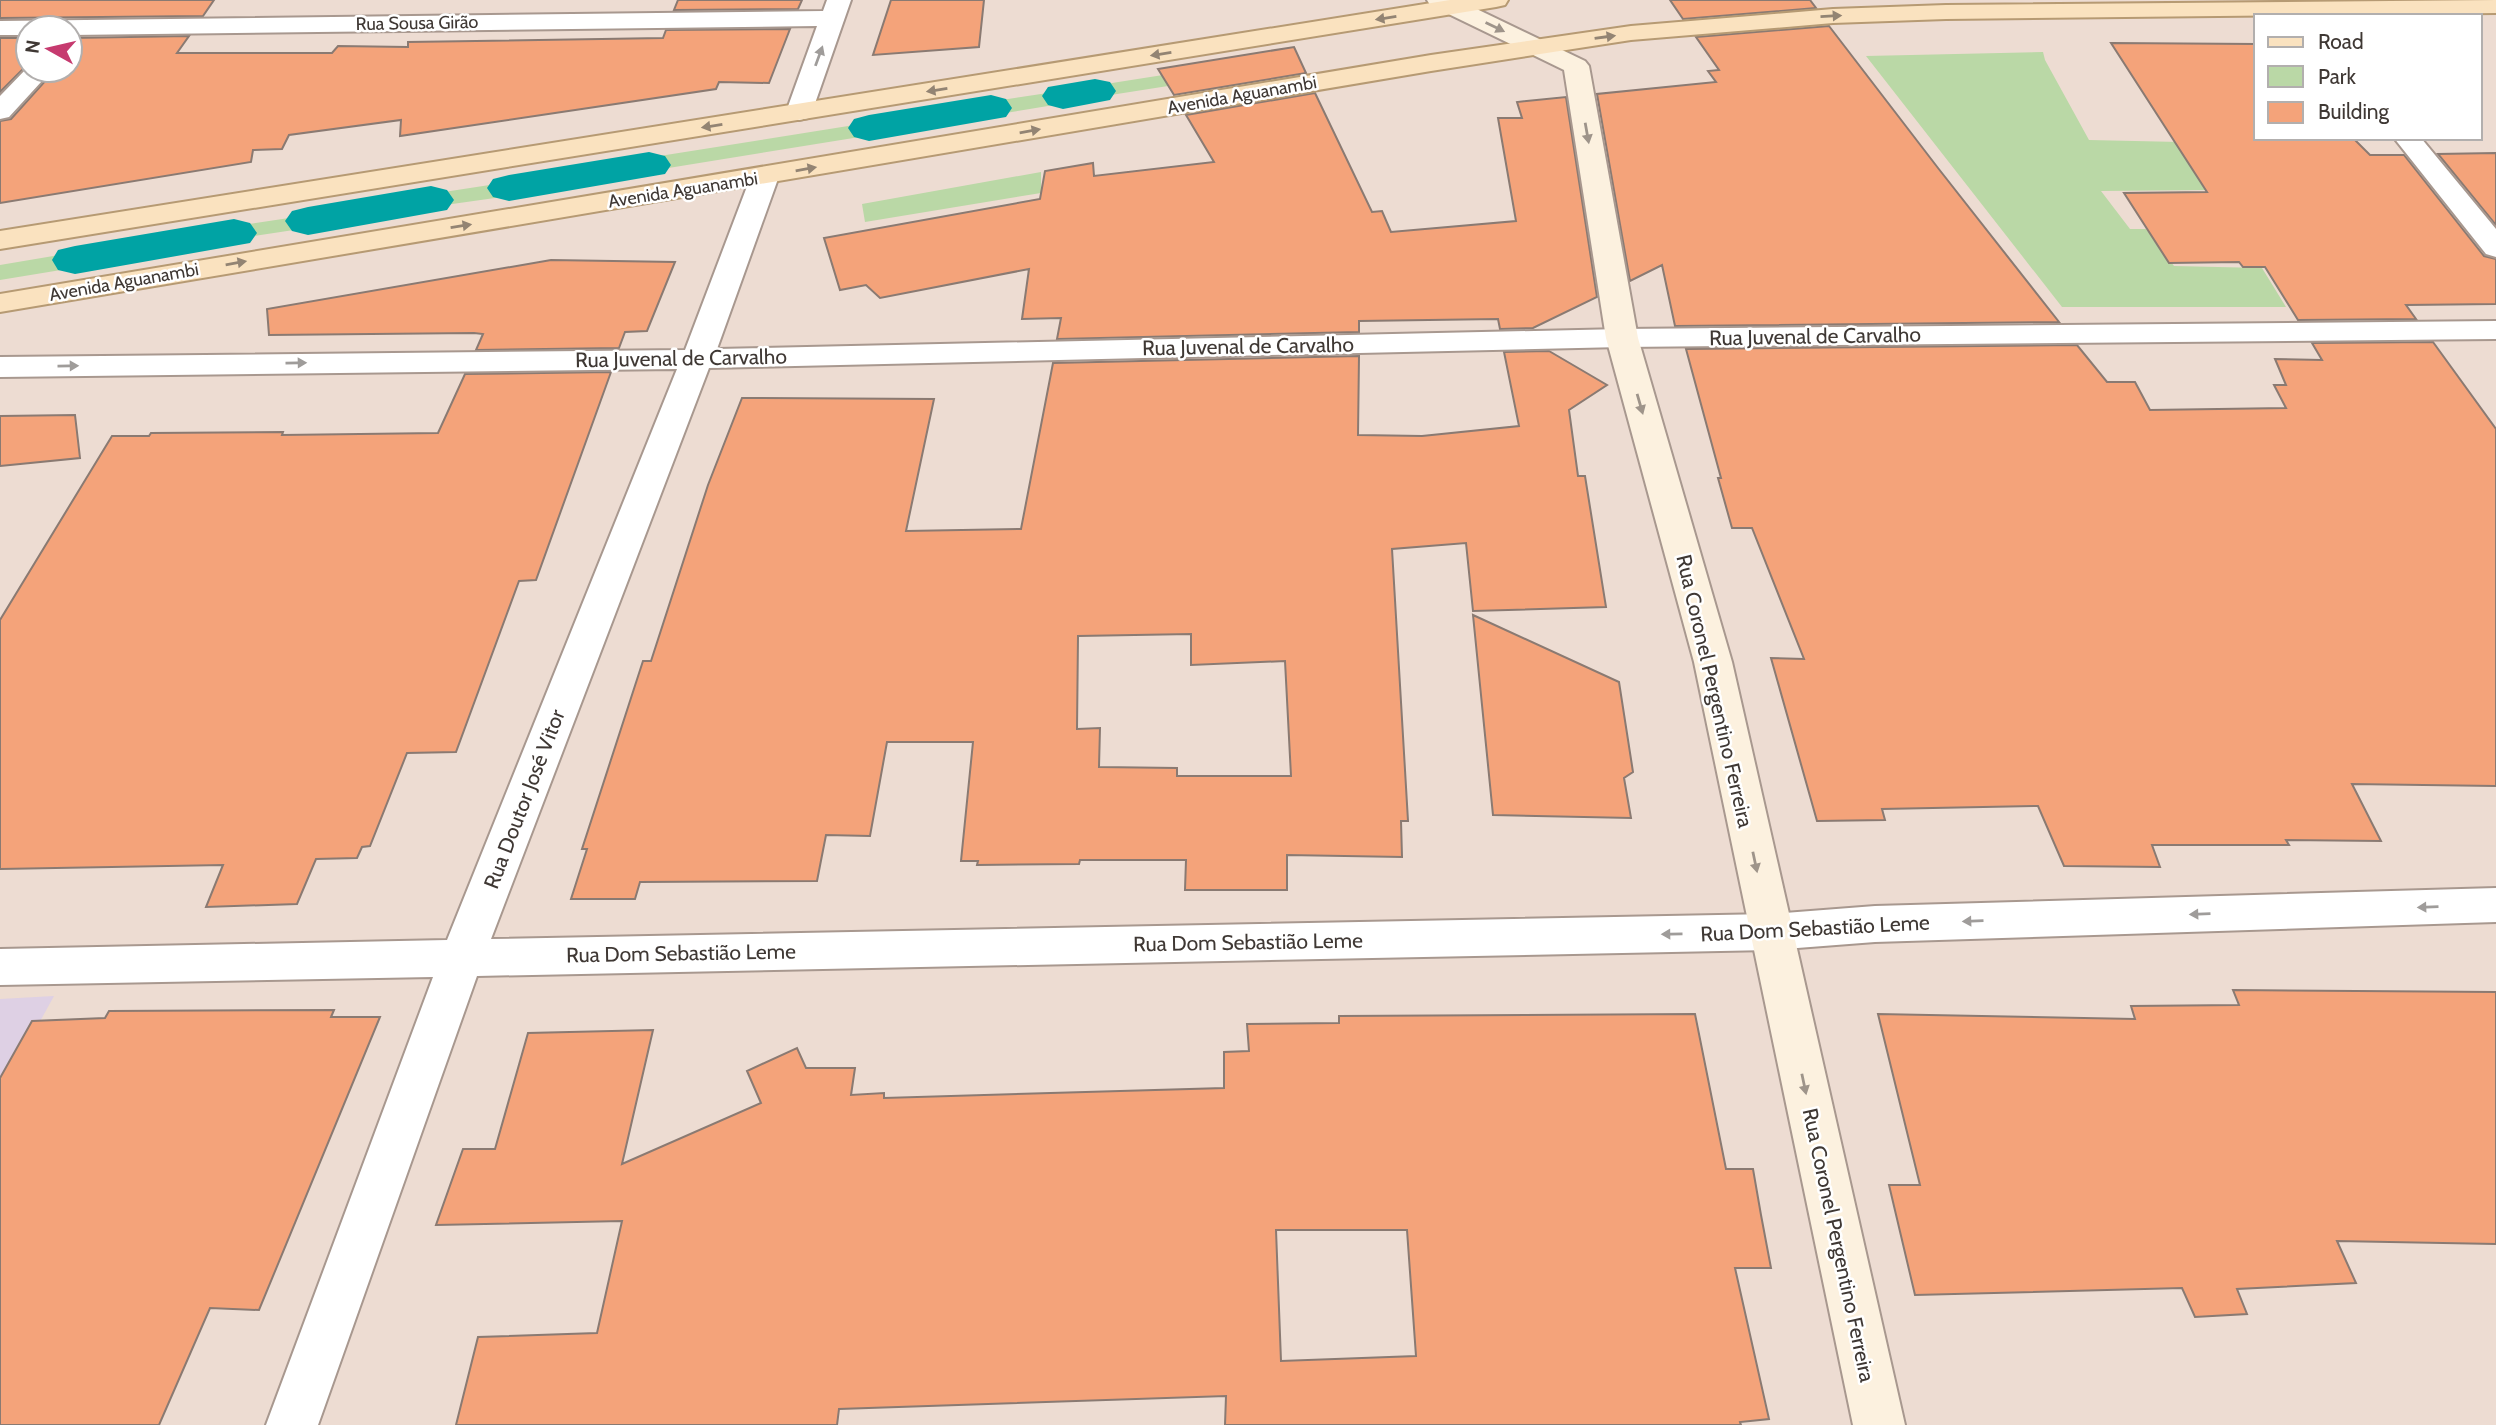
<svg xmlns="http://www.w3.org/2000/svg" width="2496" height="1425" font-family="Cabin,sans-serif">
  <rect width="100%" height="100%" fill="#eddcd2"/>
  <path fill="#ded0e4" d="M54,996L0,1094V999Z"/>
  <path fill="#bad8a6" d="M2043,52L2045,60L2089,140L2180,142L2211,190L2101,191L2130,229H2146L2174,266L2262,268L2286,307H2062L1866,56Z
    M1163,75L1168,86L1098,97L1093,86Z
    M1061,91L1066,103L993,115L988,102Z
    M867,123L872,135L650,171L647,158Z
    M1041,172V193L865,222L862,204Z
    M509,182V196L431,207V194Z
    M309,215L307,228L233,239L235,226Z
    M77,252L73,268L0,280V265Z"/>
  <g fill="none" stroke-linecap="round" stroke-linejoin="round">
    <path fill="#00a3a4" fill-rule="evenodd" d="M1095,79L1110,82L1116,91L1110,100L1063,109L1048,105L1042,96L1048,87Z
      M991,95L1006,99L1012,108L1006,117L869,141L854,137L848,128L854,119L869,115Z
      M649,152L665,156L671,165L665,174L509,201L493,197L487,188L493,179L509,175Z
      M431,186L447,190L454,200L447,210L308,235L292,231L285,221L292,211L308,207Z
      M234,219L250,223L257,233L250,243L75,274L58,270L52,260L58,250L75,246Z"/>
  </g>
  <path fill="#f4a37a" stroke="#8a7a72" stroke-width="2" fill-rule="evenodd" d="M0,0H214L203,16L0,18Z
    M678,0H802L798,9L674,10Z
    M891,0H984L979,47L873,55Z
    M1670,0H1810L1816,8L1683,19Z
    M1829,26L1938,168L2059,322L1675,326L1662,265L1630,281L1597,94L1716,82L1708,71L1719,70L1696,37Z
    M790,29L769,83L719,82L716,89L400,136L401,120L289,135L282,149L253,150L251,162L0,203V121L11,119L55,70H70V38L189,36L177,53H332L338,46L408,47V42L663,38L666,30Z
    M0,38H28V64L0,92Z
    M2111,43L2256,44V138H2353L2370,155H2404L2484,256L2496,259V304L2406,305L2416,319L2298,320L2265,267H2243L2239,262L2169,263L2124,193L2207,192Z
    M1294,47L1306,73L1174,95L1158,69Z
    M1315,93L1372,212L1382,211L1391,232L1516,221L1498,118H1522L1517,102L1566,97L1597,297L1533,328L1500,329L1498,319L1359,321V332L1057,339L1061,318L1022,319L1029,269L880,298L866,285L840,290L824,238L1040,199L1045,171L1093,163L1094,176L1214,162L1186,115Z
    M2496,153V225L2438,154Z
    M551,260L675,262L647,331L625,332L619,348L476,350L483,334L474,333L269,335L267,309Z
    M2433,342L2496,429V786L2352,784L2381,841L2286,840L2289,845H2152L2160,867L2064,866L2038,806L1882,809L1885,820L1817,821L1771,658L1804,659L1752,528H1732L1718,478H1721L1686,349L2077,345L2107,382H2135L2150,410L2286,408L2274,385H2286L2275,359L2322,360L2312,343Z
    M1549,351L1607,385L1569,410L1578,476H1585L1606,607L1473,611L1466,543L1392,549L1408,821H1401L1402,857L1287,855V890H1185L1186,860H1080L1079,864L977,865L978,861H961L973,742H887L870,836L826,835L817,881L640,882L635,899H571L587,849H582L643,661H651L708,485L742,398L934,399L906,531L1021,529L1053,363L1359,356L1358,435L1422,436L1519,426L1504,352ZM1191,634V665L1285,661L1291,776H1177V768L1099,767L1100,728L1077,729L1078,636Z
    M611,372L536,580L519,581L456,752L407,753L370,846L362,847L357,858L316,859L297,904L206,907L223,865L0,869V620L112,436H149L151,433L283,432L282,435L438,433L465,374Z
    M75,415L80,458L0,466V416Z
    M1473,615L1619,682L1633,772L1624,778L1631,818L1493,815Z
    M2233,990L2496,992V1244L2337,1241L2356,1283L2237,1289L2247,1314L2195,1317L2182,1288L1915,1295L1889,1185H1920L1878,1014L2135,1019L2131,1006L2239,1005Z
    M334,1010L331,1017H380L259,1310L210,1308L159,1425H0V1078L32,1021L105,1018L109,1011Z
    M1695,1014L1726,1169H1753L1761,1215L1771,1268H1735L1769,1419L1740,1422L1741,1425H1225L1226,1396L839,1409L837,1425H456L478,1337L597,1333L622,1221L436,1225L463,1149H495L528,1033L653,1030L622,1164L761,1103L747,1071L797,1048L806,1068H855L851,1095L884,1093V1098L1224,1088V1052L1249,1051L1247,1024L1339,1023V1016ZM1276,1230H1407L1416,1356L1281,1361Z"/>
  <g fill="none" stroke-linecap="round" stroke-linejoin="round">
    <g stroke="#a8988f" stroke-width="4">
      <path id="street" d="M827,0H851L812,112L808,118L799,120L790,118L786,112L817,26L70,35V28H28V35H0V21L823,11Z
        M28,67V70H52L9,117L0,119V96Z
        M2394,138H2421L2496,229V257L2486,254Z
        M765,168L775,170L779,176L717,349L1622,329L2496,321V339L1622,347L709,368L491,939L1770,914L1875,906L2496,888V922L1875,942L1770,950L477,976L318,1425H266L433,977L0,985V949L447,940L677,369L0,377V357L685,350L751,176L755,170Z"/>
    </g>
    <g stroke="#a8988f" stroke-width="4">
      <path id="secondary" d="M1427,0H1458L1585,61L1589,66L1638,338L1732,662L1905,1425H1853L1694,662L1606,338L1564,70L1430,5Z"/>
    </g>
    <g stroke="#b69a73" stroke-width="4">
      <path id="primary" d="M1450,0H1508L1505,5L1496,7L0,249V231Z
        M2496,0V13L1946,19L1833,23L1631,40L1431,71L0,312V294L1431,55L1631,26L1833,9L1946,5Z"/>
    </g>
    <use href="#street" fill="#fff" fill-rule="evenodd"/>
    <use href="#secondary" fill="#fcf1df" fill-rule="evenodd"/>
    <use href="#primary" fill="#fae2bf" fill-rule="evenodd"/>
  </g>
  <defs><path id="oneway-solid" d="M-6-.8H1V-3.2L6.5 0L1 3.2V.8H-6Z" transform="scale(1.75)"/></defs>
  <g fill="#938473">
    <use href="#oneway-solid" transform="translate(1831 16) rotate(-3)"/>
    <use href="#oneway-solid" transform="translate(1386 18) rotate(171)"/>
    <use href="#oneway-solid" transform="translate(1605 37) rotate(-8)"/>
    <use href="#oneway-solid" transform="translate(1161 54) rotate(171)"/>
    <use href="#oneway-solid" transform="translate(937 90) rotate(171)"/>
    <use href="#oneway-solid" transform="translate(712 126) rotate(171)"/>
    <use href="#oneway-solid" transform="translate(1030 131) rotate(-10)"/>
    <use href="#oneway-solid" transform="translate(806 169) rotate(-10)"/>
    <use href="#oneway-solid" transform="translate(461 226) rotate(-9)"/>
    <use href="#oneway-solid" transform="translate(236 263) rotate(-10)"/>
  </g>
  <g fill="#9e948a">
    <use href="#oneway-solid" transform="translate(1495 27) rotate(26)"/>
    <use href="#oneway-solid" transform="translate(1587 133) rotate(80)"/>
    <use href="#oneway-solid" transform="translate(1640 404) rotate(74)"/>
    <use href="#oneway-solid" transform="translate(1755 862) rotate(78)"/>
    <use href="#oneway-solid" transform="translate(1804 1084) rotate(78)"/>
  </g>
  <g fill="#9f9c9a">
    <use href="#oneway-solid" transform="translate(819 56) rotate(-70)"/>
    <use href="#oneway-solid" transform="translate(296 363) rotate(-1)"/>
    <use href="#oneway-solid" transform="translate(68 366) rotate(-1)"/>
    <use href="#oneway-solid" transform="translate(2428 907) rotate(178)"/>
    <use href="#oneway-solid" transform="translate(2200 914) rotate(178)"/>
    <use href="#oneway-solid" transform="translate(1973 921) rotate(178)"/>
    <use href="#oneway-solid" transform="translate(1672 934) rotate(179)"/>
  </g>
  <g text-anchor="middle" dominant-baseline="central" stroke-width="5" stroke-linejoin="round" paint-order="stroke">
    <g font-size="18" fill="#3f3834" stroke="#fff">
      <text transform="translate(417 23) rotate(-1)">Rua Sousa Girão</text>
      <text transform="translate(1242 95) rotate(-10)">Avenida Aguanambi</text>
      <text transform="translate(683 190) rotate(-9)">Avenida Aguanambi</text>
      <text transform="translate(124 282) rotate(-10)">Avenida Aguanambi</text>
    </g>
    <g font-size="21" fill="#3f3834" stroke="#fff">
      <text transform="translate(1815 336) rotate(-1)">Rua Juvenal de Carvalho</text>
      <text transform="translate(1248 346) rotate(-1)">Rua Juvenal de Carvalho</text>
      <text transform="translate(681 358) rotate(-1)">Rua Juvenal de Carvalho</text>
      <text transform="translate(1715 691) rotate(77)">Rua Coronel Pergentino Ferreira</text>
      <text transform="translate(524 799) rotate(-69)">Rua Doutor José Vitor</text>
      <text transform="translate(1815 928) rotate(-3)">Rua Dom Sebastião Leme</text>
      <text transform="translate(1248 942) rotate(-1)">Rua Dom Sebastião Leme</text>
      <text transform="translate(681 953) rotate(-1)">Rua Dom Sebastião Leme</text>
      <text transform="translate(1839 1245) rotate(78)">Rua Coronel Pergentino Ferreira</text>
    </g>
  </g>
  <rect x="2254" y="14" width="228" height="126" fill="#ffffff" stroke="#b2afae" stroke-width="2"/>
  <rect x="2268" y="37" width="35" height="10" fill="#fae2bf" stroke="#b2afae" stroke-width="2"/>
  <text x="2318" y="49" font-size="21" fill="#3f3834">Road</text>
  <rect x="2268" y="66" width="35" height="21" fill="#bad8a6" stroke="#b2afae" stroke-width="2"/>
  <text x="2318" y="84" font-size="21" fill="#3f3834">Park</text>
  <rect x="2268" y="102" width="35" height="21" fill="#f4a37a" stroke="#b2afae" stroke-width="2"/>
  <text x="2318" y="119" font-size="21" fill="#3f3834">Building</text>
  <g transform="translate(49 49) rotate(278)"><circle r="33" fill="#ffffff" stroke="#b2afae" stroke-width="2"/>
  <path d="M0-5L12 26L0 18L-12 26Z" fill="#c63a6f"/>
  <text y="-10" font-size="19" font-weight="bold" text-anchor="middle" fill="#3f3834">N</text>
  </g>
</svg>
